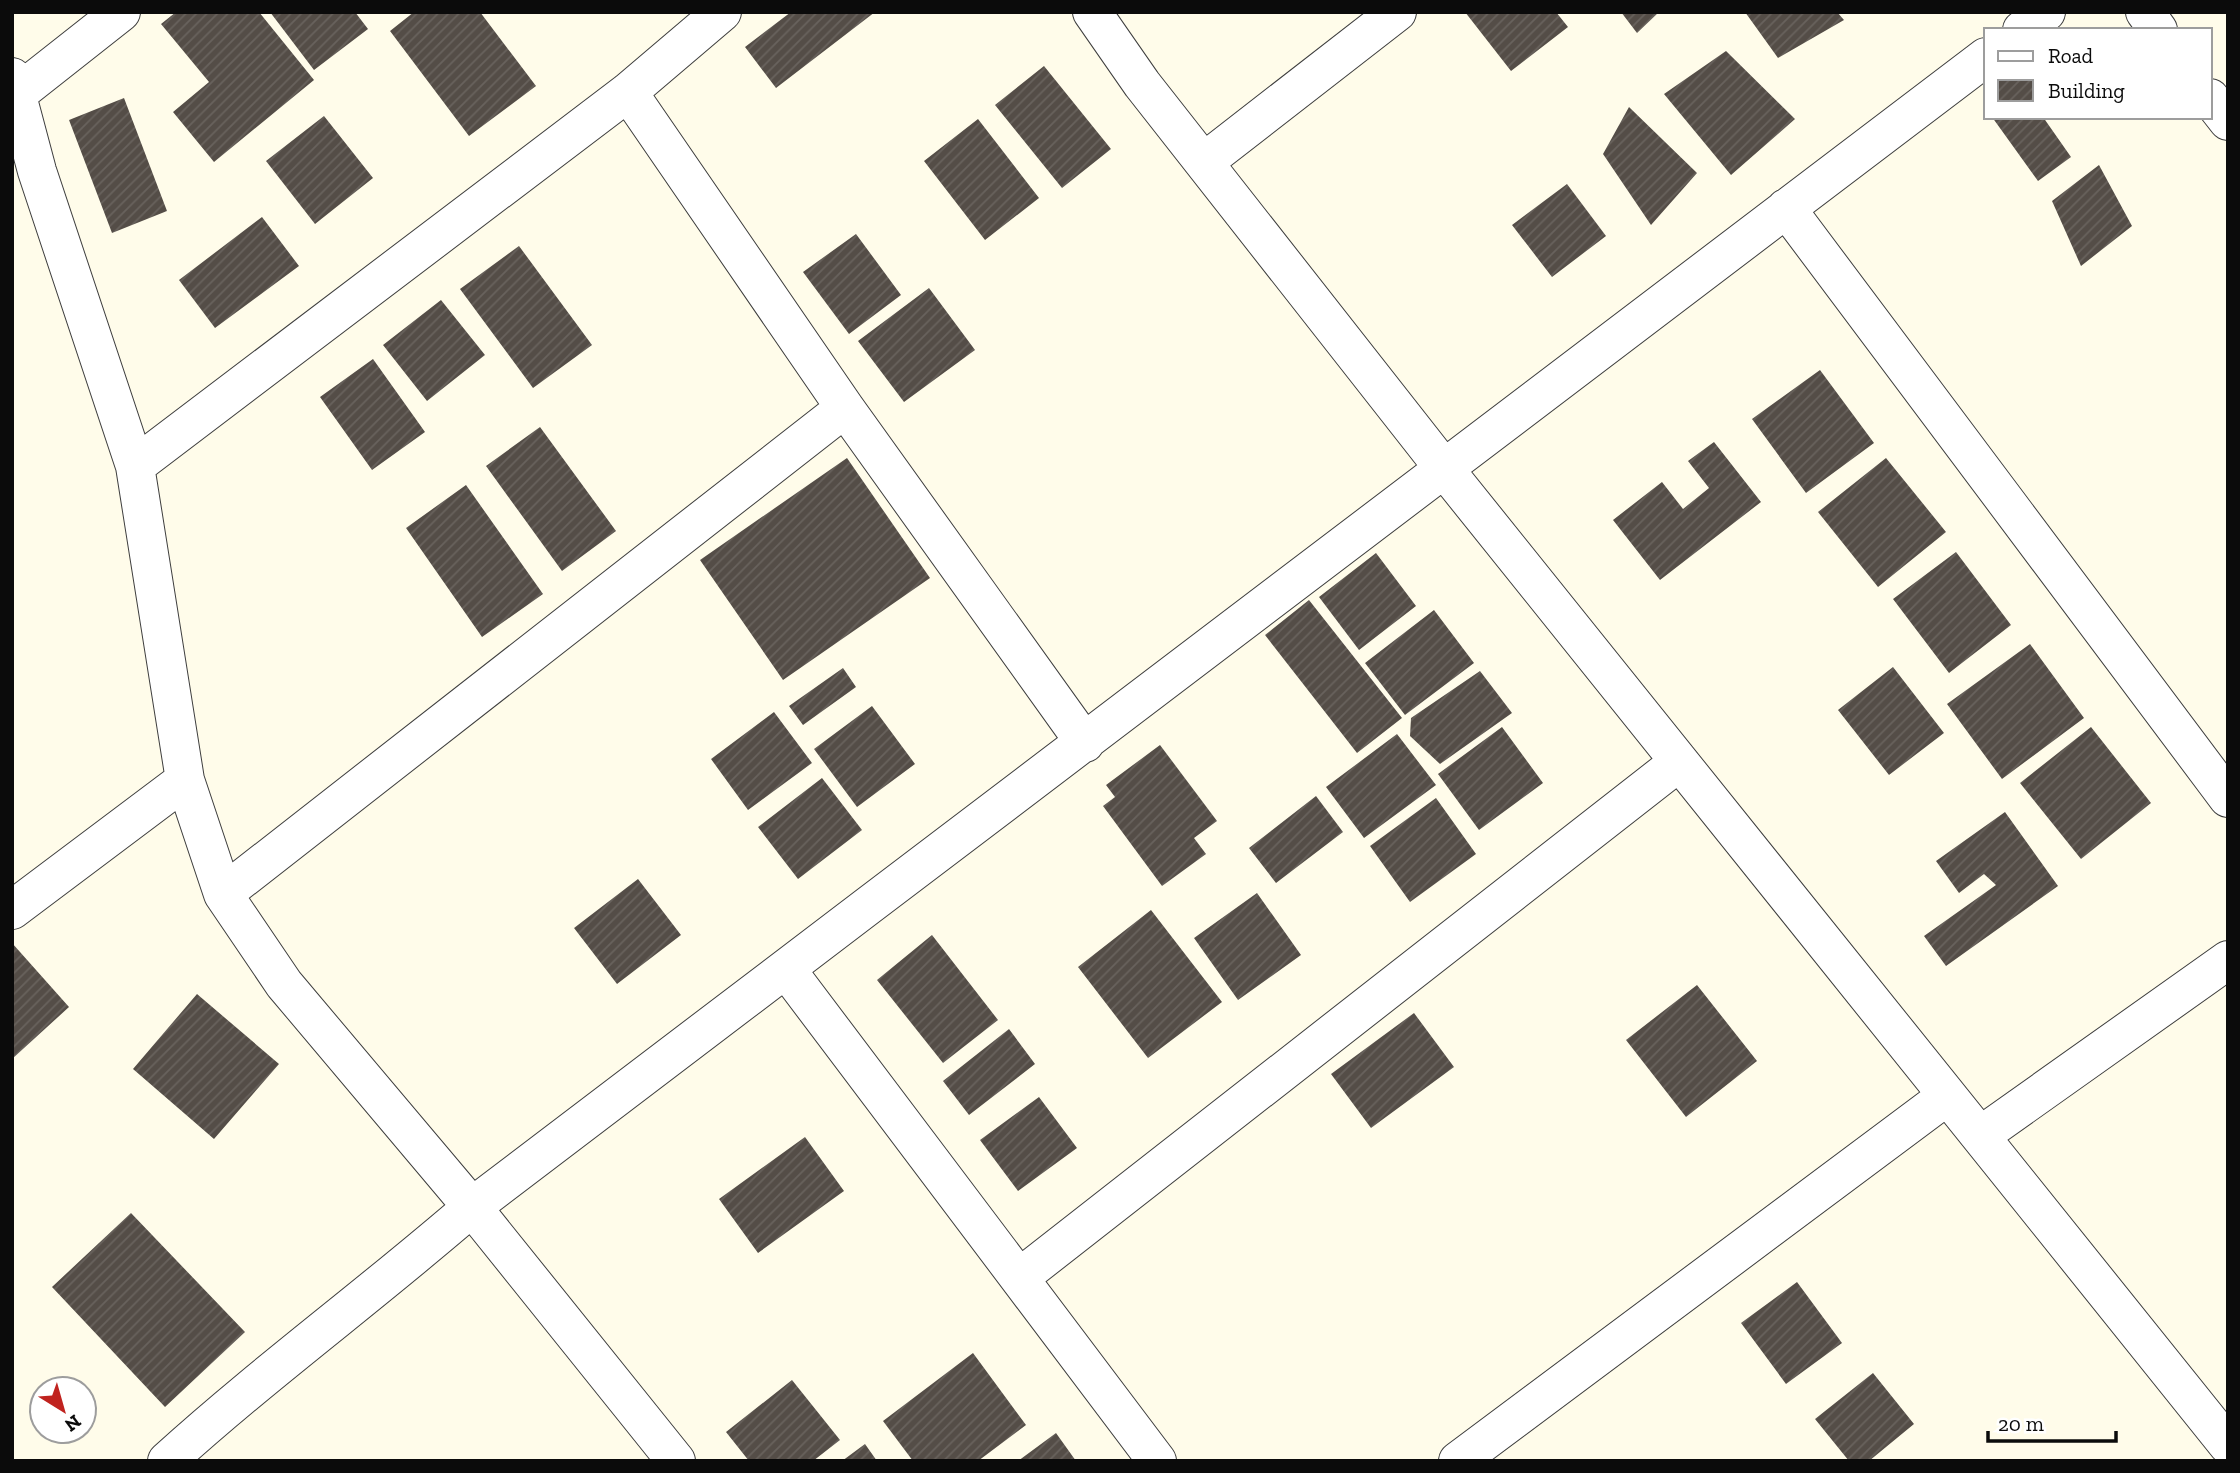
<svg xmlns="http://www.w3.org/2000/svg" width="2240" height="1473" font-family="'Zilla Slab',serif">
  <defs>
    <pattern id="building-hatch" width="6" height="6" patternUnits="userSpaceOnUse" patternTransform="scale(1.75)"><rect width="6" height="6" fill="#544d47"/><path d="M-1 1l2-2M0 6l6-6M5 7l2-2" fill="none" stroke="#68625d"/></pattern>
  </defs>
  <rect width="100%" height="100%" fill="#fffcea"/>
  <path fill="url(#building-hatch)" d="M176,12H259L314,80L214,162L173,112L209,82L161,24Z
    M270,12H355L368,29L314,70Z
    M414,12H480L536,86L469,136L390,31Z
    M791,12H875L776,88L745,47Z
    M1465,12H1556L1568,27L1511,71Z
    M1621,12H1659L1637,33Z
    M1745,12H1837L1844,20L1778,58Z
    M1726,51L1795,119L1731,175L1664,94Z
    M1044,66L1111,149L1062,188L995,105Z
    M124,98L167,211L112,233L69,120Z
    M1629,107L1697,173L1651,225L1603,154Z
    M324,116L373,178L315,224L266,161Z
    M1992,117H2043L2071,157L2038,181Z
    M978,119L1039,198L985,240L924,161Z
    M2099,165L2132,226L2081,266L2052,201Z
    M1567,184L1606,236L1552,277L1512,225Z
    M262,217L299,266L215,328L179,280Z
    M856,234L901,295L849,334L803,272Z
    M519,246L592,345L533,388L460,289Z
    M929,288L975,350L904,402L858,341Z
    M441,300L485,355L427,401L383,345Z
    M373,359L425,432L372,470L320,397Z
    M1820,370L1874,443L1806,493L1752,419Z
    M540,427L616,531L562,571L486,466Z
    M1714,442L1761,502L1660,580L1613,520L1662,482L1683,509L1709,488L1688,461Z
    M847,458L930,578L783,680L700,560Z
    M1886,458L1946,532L1878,587L1818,512Z
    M466,485L543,594L482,637L406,528Z
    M1956,552L2011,625L1949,673L1893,599Z
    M1376,553L1416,606L1359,650L1319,597Z
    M1309,600L1402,718L1357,753L1265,635Z
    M1434,610L1474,663L1405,715L1365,663Z
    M2030,644L2084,718L2002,779L1947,704Z
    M1893,667L1944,733L1889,775L1838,710Z
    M843,668L856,687L803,725L789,706Z
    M1480,671L1512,713L1440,764L1410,736L1411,718Z
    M872,706L915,764L857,807L814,749Z
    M774,712L812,763L748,810L711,759Z
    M1502,727L1543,783L1479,830L1438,774Z
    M2091,727L2151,803L2081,859L2020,783Z
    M1397,734L1436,785L1364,838L1326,787Z
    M1160,745L1217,821L1194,838L1206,854L1162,886L1103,806L1115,797L1106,785Z
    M822,778L862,830L798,879L758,827Z
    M1316,796L1343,832L1276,883L1249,848Z
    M1436,798L1476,854L1410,902L1370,846Z
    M2005,812L2058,886L1946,966L1924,936L1996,885L1984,874L1959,893L1936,861Z
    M638,879L681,935L617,984L574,928Z
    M1257,893L1301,955L1238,1000L1194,938Z
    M1151,910L1222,1002L1148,1058L1078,967Z
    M932,935L998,1020L943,1063L877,980Z
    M12,943L69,1007L12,1059Z
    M1697,985L1757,1061L1686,1117L1626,1040Z
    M197,994L279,1064L214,1139L133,1069Z
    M1414,1013L1454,1067L1371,1128L1331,1074Z
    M1009,1029L1035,1064L969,1115L943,1081Z
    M1039,1097L1077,1148L1018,1191L980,1140Z
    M805,1137L844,1191L758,1253L719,1199Z
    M131,1213L245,1332L165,1407L52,1287Z
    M1797,1282L1842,1343L1786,1384L1741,1323Z
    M973,1353L1026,1425L978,1461H913L883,1421Z
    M1873,1373L1914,1424L1869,1461H1849L1815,1419Z
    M792,1380L840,1440L813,1461H749L726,1432Z
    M1056,1433L1076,1461H1018Z
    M865,1444L877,1461H842Z"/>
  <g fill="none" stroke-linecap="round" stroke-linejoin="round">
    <g stroke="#3e3e3e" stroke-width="40">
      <path id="street" d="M1092,12L1142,84L1442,466L2228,1445
        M2145,12L2158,30
        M2022,30L2046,12
        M12,77L37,171L135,466L185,780L223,894L284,984L472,1207L676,1461
        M628,92L845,408L1085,743
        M12,98L121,12
        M2210,98L2228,121
        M1204,162L1397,12
        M1786,208L2228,798
        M135,466L628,92L722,12
        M223,894L845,408
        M12,910L185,780
        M786,969L1157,1461
        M1980,1136L2228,960
        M1019,1278L1679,762
        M167,1461C265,1372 372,1294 472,1207C977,824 1480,438 1986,57
        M1458,1461L1947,1096"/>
    </g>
    <use href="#street" stroke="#fff" stroke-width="38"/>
  </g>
  <rect width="2240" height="1473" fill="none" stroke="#0b0b0b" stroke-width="28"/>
  <rect x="1984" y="28" width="228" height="91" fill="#ffffff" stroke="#9d9d9d" stroke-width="2"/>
  <rect x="1998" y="51" width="35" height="10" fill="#ffffff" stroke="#9d9d9d" stroke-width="2"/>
  <text x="2048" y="63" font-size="21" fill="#0b0b0b">Road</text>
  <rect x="1998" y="80" width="35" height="21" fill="url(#building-hatch)" stroke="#9d9d9d" stroke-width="2"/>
  <text x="2048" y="98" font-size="21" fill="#0b0b0b">Building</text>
  <g transform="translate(63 1410) rotate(143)"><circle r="33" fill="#ffffff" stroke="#9d9d9d" stroke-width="2"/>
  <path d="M0-5L12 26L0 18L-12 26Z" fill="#c0231f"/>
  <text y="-10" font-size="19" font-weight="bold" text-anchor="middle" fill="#0b0b0b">N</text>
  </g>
  <path d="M1988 1431v10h128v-10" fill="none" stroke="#0b0b0b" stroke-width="3.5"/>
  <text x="1998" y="1431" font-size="21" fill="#0b0b0b" stroke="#ffffff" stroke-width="5" paint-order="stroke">20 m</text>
</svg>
